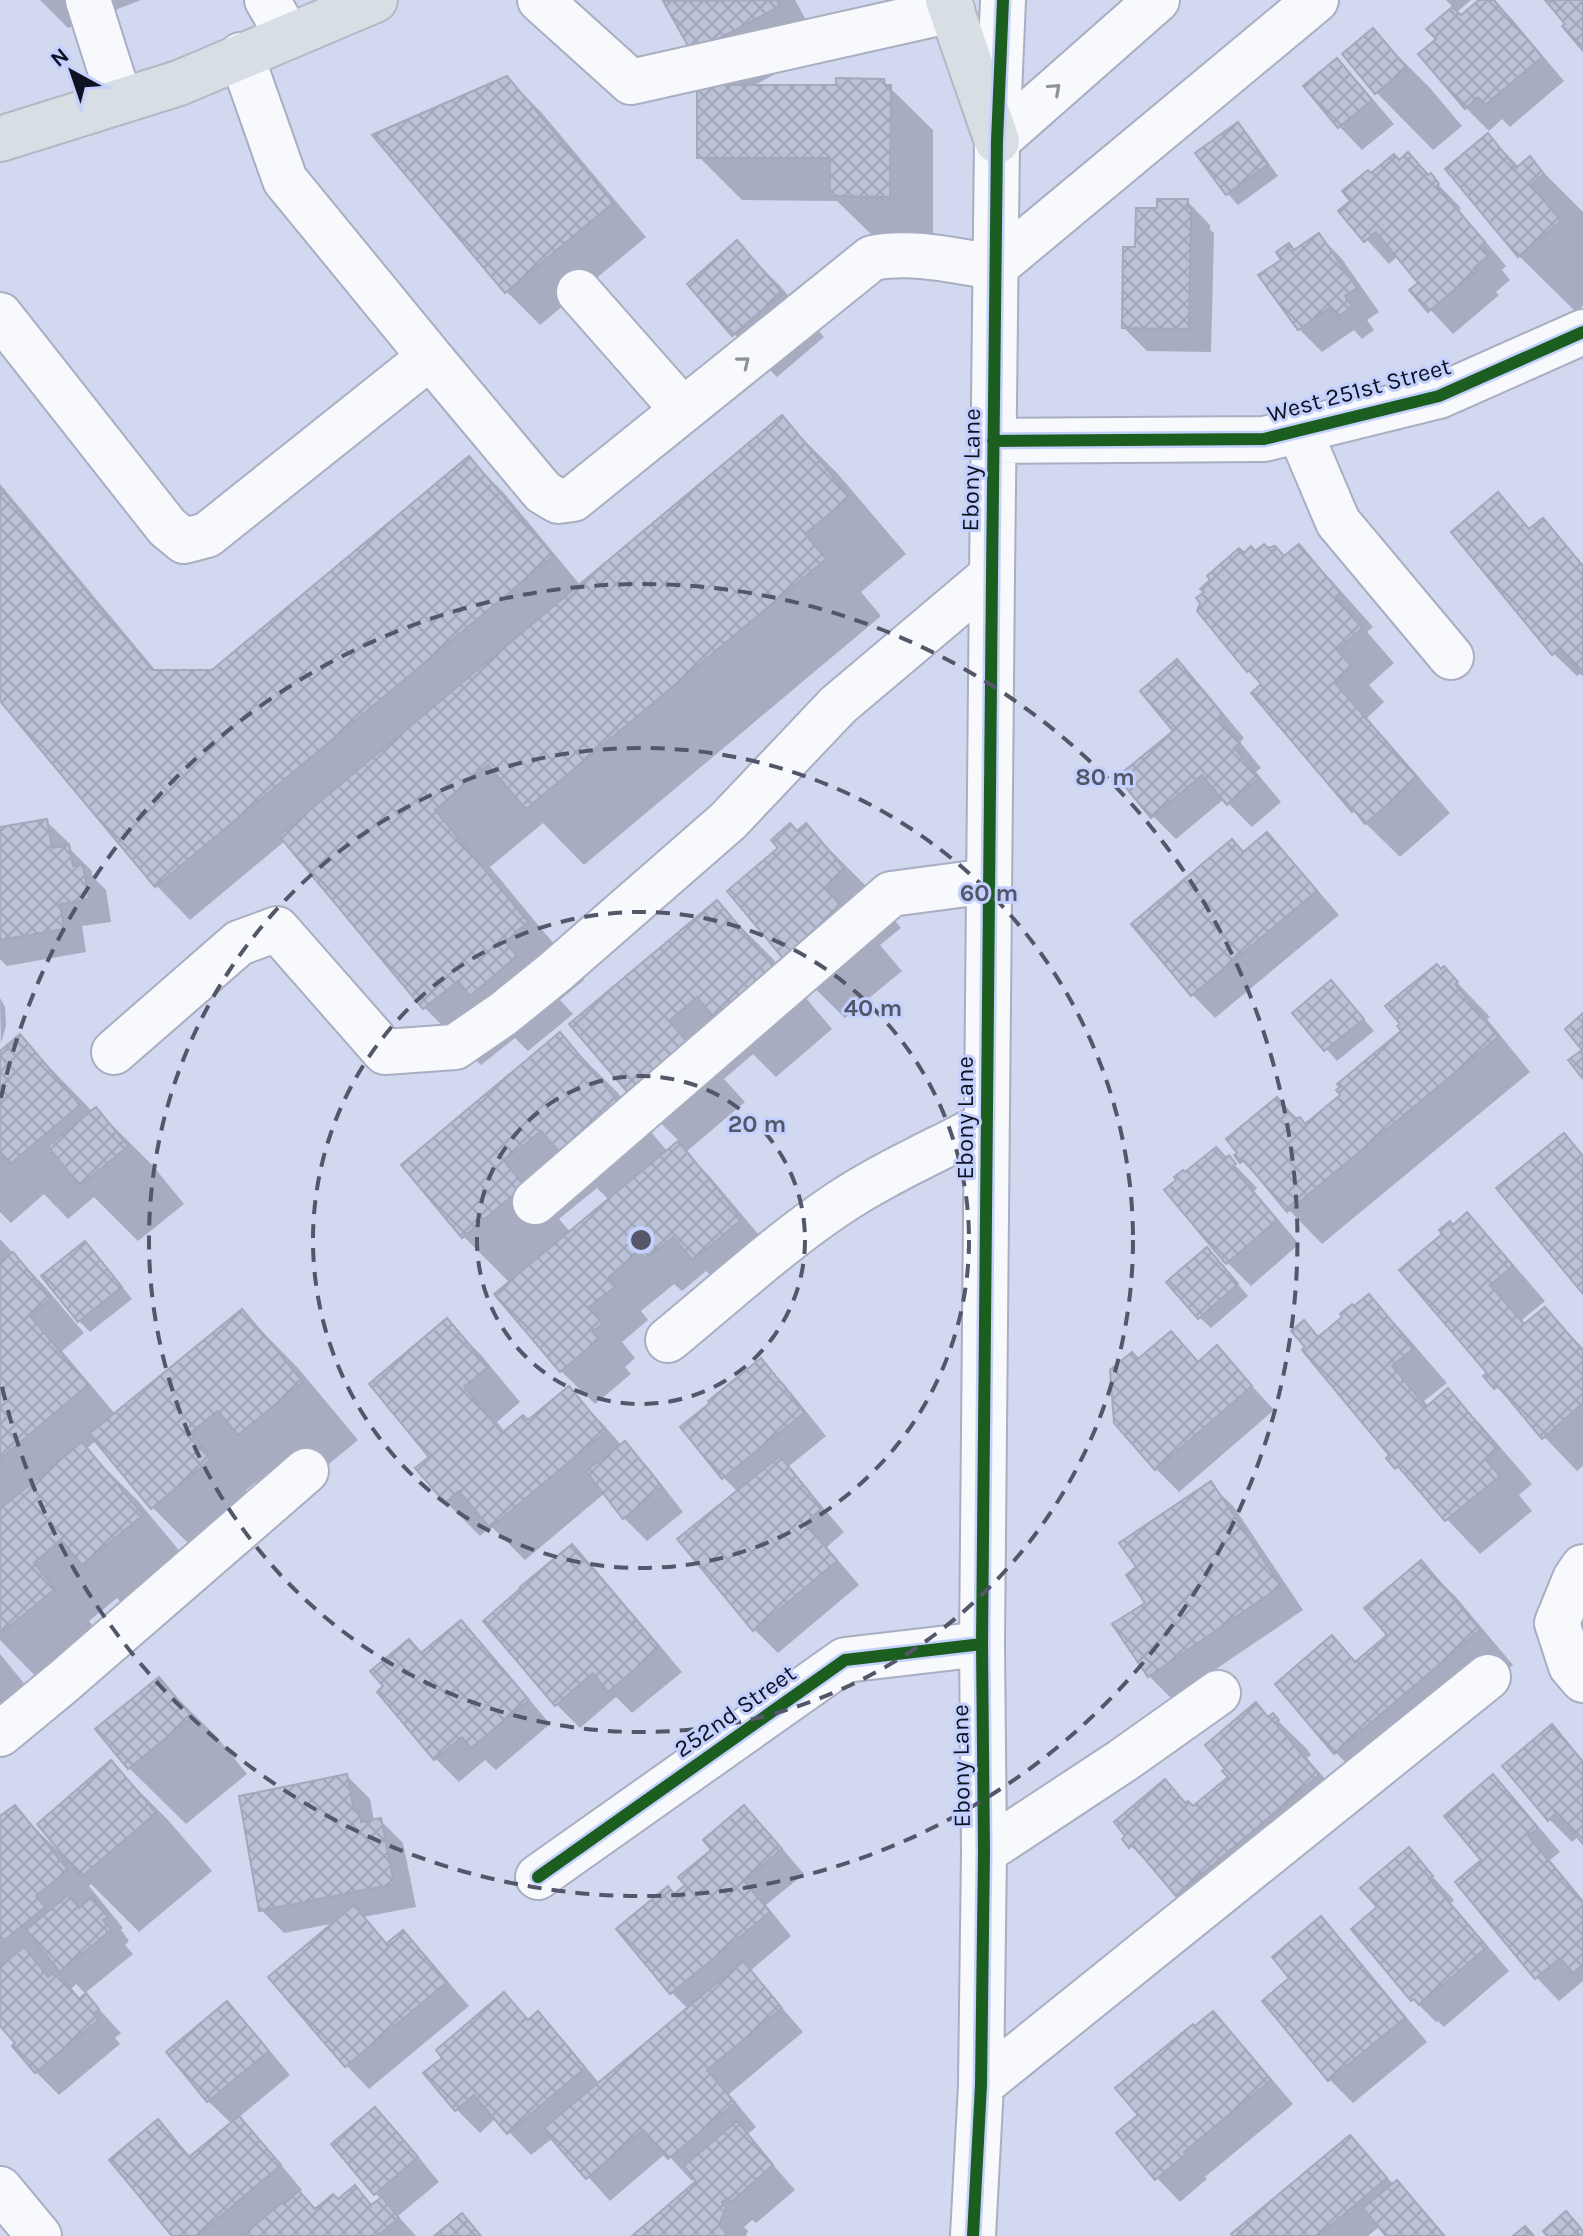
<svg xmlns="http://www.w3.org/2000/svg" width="1583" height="2236" font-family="Karla,sans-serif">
  <defs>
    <pattern id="building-cross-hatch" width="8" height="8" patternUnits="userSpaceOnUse" patternTransform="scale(2)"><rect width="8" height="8" fill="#bbc1d7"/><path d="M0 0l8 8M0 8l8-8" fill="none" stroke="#a0a5b8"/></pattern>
  </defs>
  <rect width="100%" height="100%" fill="#d1d8f0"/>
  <path fill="#0003" fill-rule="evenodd" d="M40,0H141L68,28Z
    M668,0H795L822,49L751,87H838L883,81L933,130V239H876L837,201L742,200L699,157L729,87L694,52L666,1Z
    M1446,0H1471L1456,13L1461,18L1482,0H1493L1511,18L1564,81L1510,127L1502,119L1489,131L1466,108L1438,39L1429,29L1454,8Z
    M1373,31L1430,88L1462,126L1433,150L1377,93L1345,55Z
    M1337,61L1360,84L1394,124L1362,150L1339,126Z
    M507,78L541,112L646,237L540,325L506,291Z
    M1237,124L1249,136L1278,176L1238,205L1227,193Z
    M1488,135L1520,168L1530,159L1583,212V306L1576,312L1519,256Z
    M1408,154L1461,208L1459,210L1506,266L1502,270L1510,280L1496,292L1499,295L1453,334L1412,290L1421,283L1398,256L1389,264L1341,211L1353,201L1371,176L1399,162Z
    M1187,201L1210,225V230L1214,233L1211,352L1147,351L1124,328L1137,249L1159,210Z
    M1319,235L1342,259L1379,312L1367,320L1374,330L1362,339L1354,330L1322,352L1299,329L1295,252Z
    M737,243L780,286L824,337L777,377L734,334Z
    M782,418L838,474L906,554L861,592L881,616L584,865L543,823L490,867L584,980L560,1000L573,1014L528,1051L515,1038L481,1065L425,1008L285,841L190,920L157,886L0,698V484L157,672H213L469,458L503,492L581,586Z
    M1498,495L1531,530L1543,521L1583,564V672L1577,676L1553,653Z
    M1299,547L1332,581L1373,627L1367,632L1394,663L1369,685L1384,702L1367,718L1450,813L1400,857L1353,811L1262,685L1248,671L1244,556L1255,554L1284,558Z
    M1177,662L1200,685L1244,738L1240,742L1261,768L1256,772L1281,802L1252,827L1224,799L1176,839L1153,816L1175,731Z
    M46,821L70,844L71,850L91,870L93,877L106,890L111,922L82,926L86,952L7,966L0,959V829Z
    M806,826L863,883L901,928L880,945L902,971L845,1018L788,962L797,833Z
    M1267,834L1290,858L1339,915L1215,1018L1192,994L1245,854Z
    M716,902L773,959L832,1029L776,1077L753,1054L724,1079L745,1102L686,1152L711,1178L775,1254L728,1293L706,1271L682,1291L674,1284L641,1311L648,1320L622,1342L635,1358L625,1367L631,1374L595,1404L561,1371L510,1283L464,1237L560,1035L617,1092L668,1152L680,1142L631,1094ZM597,1188L610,1201L571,1233L559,1219Z
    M1444,969L1490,1017L1487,1019L1530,1072L1322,1244L1237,1156L1277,1100L1306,1126L1343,1095L1404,1031Z
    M1342,994L1374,1031L1337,1061L1295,1013Z
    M0,998L5,1007L6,1026L1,1043Z
    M20,1037L93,1112L96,1109L153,1166L184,1204L138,1241L94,1197L68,1219L44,1194L11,1223L0,1212V1054Z
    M1228,1158L1257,1188L1254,1191L1299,1244L1251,1286L1228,1263L1167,1190L1186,1175Z
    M1466,1215L1500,1249L1545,1301L1522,1320L1526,1325L1545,1309L1583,1348V1466L1577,1471L1486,1376L1490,1373L1453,1228Z
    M0,1239L46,1288L84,1333L62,1351L116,1415L242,1311L298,1368L358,1440L296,1491L274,1468L246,1490L267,1516L209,1564L152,1507L97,1440L86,1449L138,1501L198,1573L140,1621L117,1598L89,1621L110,1647L53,1694L0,1640Z
    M96,1255L132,1299L90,1332L79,1321Z
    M1218,1261L1248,1296L1211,1328L1199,1317Z
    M1369,1297L1402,1331L1447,1383L1424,1401L1429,1407L1448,1391L1481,1425L1532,1484L1519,1495L1532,1511L1480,1554L1389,1458L1392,1456L1319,1338Z
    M447,1321L481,1355L520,1402L497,1422L505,1432L528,1423L568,1389L602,1423L622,1446L624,1444L648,1467L683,1512L647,1541L624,1518L605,1493L525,1560L491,1526L480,1536L446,1502L432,1457Z
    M1171,1334L1199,1363L1217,1348L1274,1410L1179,1492L1156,1469L1139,1362Z
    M761,1361L784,1384L826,1436L788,1467L844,1532L827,1547L859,1585L778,1653L755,1630L680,1539L738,1492L724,1478L683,1427Z
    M1210,1484L1234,1507L1303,1610L1172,1699L1149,1676Z
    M572,1546L595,1569L682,1672L632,1713L616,1697L580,1728L557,1705L486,1622Z
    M1421,1563L1455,1596L1513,1665L1370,1786L1336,1753L1278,1684L1332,1637L1357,1662L1389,1636Z
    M461,1622L484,1646L550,1724L496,1770L485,1760L459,1782L436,1759L380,1692Z
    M0,1654L41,1704L0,1737Z
    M159,1680L216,1736L247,1774L186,1824L129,1768Z
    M1256,1705L1270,1718L1273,1716L1307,1749L1311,1755L1307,1758L1352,1810L1211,1928L1131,1846L1165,1781L1193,1809L1231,1777Z
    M1552,1727L1583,1760V1840L1579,1836L1572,1842L1549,1819Z
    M111,1763L168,1820L212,1871L139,1932L91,1884L89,1886L123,1928L121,1930L129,1941L125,1945L133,1954L85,1993L76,1984L71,1989L81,1999L86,1995L121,2033L115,2038L120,2044L59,2095L36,2072L17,2044L0,2023V1819L14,1807L57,1850Z
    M347,1776L370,1799L374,1821L380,1820L403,1843L416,1907L363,1917L388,1945L402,1933L426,1956L469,2006L369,2089L346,2065L335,1923L284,1933L261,1910Z
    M1493,1777L1516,1800L1560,1852L1550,1860L1583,1900V1981L1559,2001L1536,1977L1484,1860Z
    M744,1808L767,1831L804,1874L766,1905L791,1936L750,1971L803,2032L729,2094L756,2127L747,2135L795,2190L756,2223L752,2220L744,2227L748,2231L746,2236H635L699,2181L696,2178L692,2181L666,2153L610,2201L553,2138L531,2155L496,2118L480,2133L456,2109L445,2058L504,1995L530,2021L538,2014L561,2037L600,2084L688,2009L672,1993L619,1930L675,1896L687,1885Z
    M1408,1850L1454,1900L1451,1903L1509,1971L1444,2027L1438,2021L1436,2022L1413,1999L1380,1908Z
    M1321,1919L1344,1942L1427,2042L1353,2103L1330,2080L1265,2001L1292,1978Z
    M227,2004L250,2027L290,2075L238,2118L262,2142L302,2190L298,2193L316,2211L338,2202L355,2188L373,2206L382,2200L375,2193V2109L398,2132L439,2182L398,2216L416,2236H174L158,2122L191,2158L232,2124L208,2101Z
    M1213,2014L1236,2037L1293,2104L1205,2177L1207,2179L1180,2202L1157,2178L1195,2029Z
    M1350,2137L1394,2185L1397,2183L1420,2206L1446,2236H1389L1380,2226L1368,2236H1235Z"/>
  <path fill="url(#building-cross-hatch)" stroke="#a3a8ba" stroke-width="2" d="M777,0L780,6L692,53L663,1Z
    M1479,0H1494L1542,57L1485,105L1478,97L1465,109L1418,54L1436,39L1426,29L1452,7L1461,15Z
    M1545,0H1583V51L1562,26L1565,24Z
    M1373,28L1407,68L1375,94L1342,54Z
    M1337,58L1372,100L1338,128L1303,86Z
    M507,76L613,203L505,293L372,135Z
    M836,78L884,79L885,85H891L890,197L830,196V158H697V85H836Z
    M1238,122L1268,164L1226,195L1195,153Z
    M1488,133L1516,168L1530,156L1544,174L1531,185L1561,221L1518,257L1445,169Z
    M1408,152L1428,175L1431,173L1439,184L1437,186L1485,242L1480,246L1489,255L1474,268L1477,271L1428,312L1409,290L1418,283L1376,232L1364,242L1338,211L1350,201L1342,191L1368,170L1371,173L1394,154L1399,160Z
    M1157,199H1188V208H1191L1189,329L1122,328L1123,247H1135L1136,208H1157Z
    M1319,233L1357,288L1345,296L1352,306L1338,317L1331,307L1298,330L1258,275L1281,260L1276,252L1289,243L1294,250Z
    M737,240L782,293L732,336L687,284Z
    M782,415L850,497L805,534L826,559L526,809L488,765L435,810L528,922L505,942L517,956L470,996L458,981L423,1009L279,836Z
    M469,456L553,556L155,887L0,701V488L152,670H212Z
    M1498,492L1529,529L1543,518L1583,566V675L1560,648L1552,655L1451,532Z
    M1264,544L1268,548L1275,546L1284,556L1299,544L1340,593L1335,597L1362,628L1337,650L1352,667L1335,683L1418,778L1365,824L1354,810L1352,812L1251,693L1261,684L1249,670L1247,672L1197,611L1200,603L1196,598L1204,592L1200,589L1210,580L1207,576L1239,548L1244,553L1251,546L1255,551Z
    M1177,659L1222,714L1218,718L1240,743L1234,748L1259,778L1227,805L1202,775L1151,818L1117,777L1173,731L1140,691Z
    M47,819L52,848L69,845L73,866L83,865L89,899L60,904L64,929L0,940V827Z
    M790,823L797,831L806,823L845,870L825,887L847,913L787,963L727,891L778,848L771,840Z
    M1267,832L1317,891L1191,996L1131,924L1232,839L1243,852Z
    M717,900L777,971L718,1022L697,997L669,1021L690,1045L630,1095L569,1024Z
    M1437,964L1441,969L1444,966L1458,982L1455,984L1498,1037L1287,1212L1244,1160L1240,1163L1234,1155L1237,1153L1226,1139L1277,1097L1295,1119L1300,1117L1305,1124L1340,1095L1336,1090L1340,1087L1337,1084L1401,1031L1397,1026L1400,1024L1385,1006Z
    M1331,980L1364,1019L1324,1051L1292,1013Z
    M1583,1013V1076L1582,1078L1568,1060L1582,1050L1565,1029Z
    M560,1032L621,1105L560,1154L541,1131L504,1161L524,1186L462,1238L401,1165Z
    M20,1034L80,1105L10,1164L0,1152V1051Z
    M96,1107L128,1146L80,1186L48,1146Z
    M1564,1133L1583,1156V1294L1496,1188Z
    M678,1141L742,1219L693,1260L673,1237L646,1259L639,1251L609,1277L616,1286L589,1307L603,1323L592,1332L599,1339L560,1372L494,1294Z
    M1216,1147L1226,1158L1229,1155L1236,1164L1232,1167L1277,1220L1226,1264L1164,1190L1176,1180L1174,1177L1183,1170L1185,1172Z
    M1467,1212L1513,1266L1490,1285L1524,1324L1545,1307L1583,1351V1403L1542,1439L1498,1386L1494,1389L1483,1376L1487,1373L1399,1270L1442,1234L1439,1230L1450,1221L1453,1225Z
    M85,1241L122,1287L78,1322L41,1276Z
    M1207,1247L1238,1284L1198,1319L1166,1282Z
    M13,1252L51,1298L30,1316L88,1385L0,1459V1262Z
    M1369,1294L1414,1348L1392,1366L1426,1407L1448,1388L1499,1449L1486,1460L1500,1476L1445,1521L1398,1466L1395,1469L1386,1458L1389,1455L1302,1350L1305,1347L1291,1331L1304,1320L1318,1337L1342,1317L1340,1314L1352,1304L1354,1306Z
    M242,1309L303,1382L238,1435L218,1411L190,1433L212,1458L151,1509L89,1434Z
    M447,1318L488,1367L464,1387L502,1433L523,1415L528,1420L569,1386L606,1431L490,1528L459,1491L445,1503L415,1468L429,1457L369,1384Z
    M1171,1331L1198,1362L1217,1345L1252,1386L1155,1470L1114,1423L1110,1370L1132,1352L1138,1359Z
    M761,1358L805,1412L722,1479L680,1427L710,1403L708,1401Z
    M625,1441L662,1487L623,1519L586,1471Z
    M82,1442L143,1515L82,1565L61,1540L34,1563L55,1589L0,1634V1509Z
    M780,1456L822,1508L805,1523L837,1561L753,1631L677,1539Z
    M1211,1481L1281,1586L1148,1677L1112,1624L1145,1603L1126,1575L1136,1567L1119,1543Z
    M572,1544L660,1648L608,1692L593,1673L555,1706L483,1621L521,1588L520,1587Z
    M1421,1560L1480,1630L1334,1754L1275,1684L1332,1635L1355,1662L1387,1635L1364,1608Z
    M461,1620L529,1700L471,1748L462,1737L434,1760L377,1692L383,1686L370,1671L409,1639L421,1653Z
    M159,1677L192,1717L128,1769L95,1729Z
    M1256,1702L1268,1717L1273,1713L1279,1720L1275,1723L1319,1775L1176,1896L1133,1845L1129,1848L1122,1839L1125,1836L1114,1822L1165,1779L1185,1803L1188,1801L1193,1806L1228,1777L1222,1771L1225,1769L1205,1745Z
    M1552,1724L1583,1762V1844L1557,1812L1548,1821L1502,1766Z
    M111,1760L156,1813L81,1877L37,1824Z
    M347,1774L354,1811H359L361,1822L381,1818L394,1884L259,1911L239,1796Z
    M1493,1774L1538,1828L1528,1836L1583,1902V1965L1573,1973L1560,1958L1535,1979L1455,1882L1481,1860L1444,1816Z
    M15,1805L68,1870L36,1896L45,1907L0,1944V1816Z
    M744,1805L782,1849L744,1881L770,1912L670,1994L616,1929L668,1886L674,1894L685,1885L678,1877L711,1850L703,1840Z
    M1409,1847L1433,1876L1429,1879L1487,1947L1419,2005L1414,1999L1411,2001L1351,1929L1377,1907L1360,1888Z
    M68,1895L79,1908L92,1897L108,1917L103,1920L111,1930L60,1972L26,1930Z
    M354,1905L389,1947L387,1943L403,1930L447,1982L345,2067L268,1977Z
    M1321,1916L1405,2018L1328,2081L1262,2001L1289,1978L1272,1957Z
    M24,1947L48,1977L56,1971L79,1999L86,1993L99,2009L93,2014L98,2020L35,2073L12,2046L15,2043L0,2026V1966Z
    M743,1961L782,2008L707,2070L735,2103L668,2159L643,2130L586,2179L543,2129Z
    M504,1992L528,2020L538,2011L585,2068L507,2134L474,2095L455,2111L423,2073L442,2058L436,2050Z
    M227,2001L269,2051L207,2102L166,2052Z
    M1213,2011L1271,2080L1184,2152L1186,2154L1155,2180L1116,2133L1138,2115L1115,2088L1193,2024L1195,2026Z
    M375,2107L418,2157L374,2195L331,2144Z
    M239,2116L281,2165L197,2236H172L109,2160L158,2119L189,2157Z
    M737,2121L773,2165L731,2202L728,2198L722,2202L726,2207L719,2225L729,2236H632L696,2181L684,2166Z
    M1350,2135L1387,2178L1318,2236H1232L1231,2234Z
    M1397,2180L1444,2236H1386L1363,2208Z
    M355,2185L371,2205L382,2197L399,2218L377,2236H241L283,2202L284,2204L299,2191L315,2209L333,2194L338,2199Z
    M1566,2211L1583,2231V2236H1547L1543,2231Z
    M462,2213L481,2236H434Z
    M1525,2226L1534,2236H1513Z"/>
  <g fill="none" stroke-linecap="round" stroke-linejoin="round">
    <g stroke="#a9aec1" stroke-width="48">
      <path id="minor" d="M88,0L120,101
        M267,0L288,36
        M540,0L631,82L952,10
        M241,55L285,180L430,357
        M997,141L1157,0
        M579,292L683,410
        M0,315L167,527L184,541L207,535L430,357L543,492L558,501L573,499L872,258C913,250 955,261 995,267L1316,0
        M1299,430L1338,522L1451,657
        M993,441L1264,439L1439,396L1583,332
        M114,1052L239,943L277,929L385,1052L455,1047L503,1014L555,972L728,821L838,705L992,575
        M535,1202L891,894L989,881
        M668,1340C723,1295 776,1246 835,1206C882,1174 936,1151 986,1124
        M1583,1567L1575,1579L1557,1623L1571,1666L1583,1680
        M0,1734L63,1682L306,1471
        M984,1852L1122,1761L1218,1693
        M538,1877L845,1660L982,1644
        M981,2085L1488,1677
        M0,2189L39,2236
        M973,2236L981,2085L984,1852L982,1644L992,575L997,141L1003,0"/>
    </g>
    <g stroke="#b5b8c4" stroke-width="48">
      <path id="major" d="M948,0L997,141
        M0,139L179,83L375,0"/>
    </g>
    <use href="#minor" stroke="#f8f9fd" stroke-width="44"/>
    <use href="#major" stroke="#d7dfe4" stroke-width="44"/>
    <g stroke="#c4d0fd" stroke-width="17">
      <path id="cycleway" d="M993,441L1264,439L1439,396L1583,332
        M538,1877L845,1660L982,1644
        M973,2236L981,2085L984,1852L982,1644L992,575L997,141L1003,0"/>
    </g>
    <use href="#cycleway" stroke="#1b5e20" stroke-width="12"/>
  </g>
  <defs><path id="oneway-chevron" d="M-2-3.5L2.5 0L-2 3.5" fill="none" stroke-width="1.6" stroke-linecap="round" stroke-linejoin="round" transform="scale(2)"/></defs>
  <g stroke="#8f919a">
    <use href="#oneway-chevron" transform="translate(1055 89) rotate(-42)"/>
    <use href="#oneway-chevron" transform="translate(744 362) rotate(-39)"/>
  </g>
  <g fill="none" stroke="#535769" stroke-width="4" stroke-dasharray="14 10">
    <circle cx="641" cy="1240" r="164"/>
    <circle cx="641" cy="1240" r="328"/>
    <circle cx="641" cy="1240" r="492"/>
    <path d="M1 1098A656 656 0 1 1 1 1382"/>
  </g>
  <g text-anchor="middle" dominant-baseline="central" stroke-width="6" stroke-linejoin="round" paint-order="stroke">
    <g font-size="24" fill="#0f1221" stroke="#c4d0fd">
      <text transform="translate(1359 390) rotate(-15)">West 251st Street</text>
      <text transform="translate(971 470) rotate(-89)">Ebony Lane</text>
      <text transform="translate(965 1118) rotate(-90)">Ebony Lane</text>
      <text transform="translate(735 1711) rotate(-35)">252nd Street</text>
      <text transform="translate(961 1766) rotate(-91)">Ebony Lane</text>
    </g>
  </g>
  <circle cx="641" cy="1240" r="12" fill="#535769" stroke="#c4d0fd" stroke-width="4"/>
  <g font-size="24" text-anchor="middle" font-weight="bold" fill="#535769" stroke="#c4d0fd" stroke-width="6" stroke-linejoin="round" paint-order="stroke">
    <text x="1105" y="785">80 m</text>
    <text x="989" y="901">60 m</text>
    <text x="873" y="1016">40 m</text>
    <text x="757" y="1132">20 m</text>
  </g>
  <g transform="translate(72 72) rotate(320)" stroke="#c4d0fd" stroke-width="6" paint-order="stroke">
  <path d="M0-6L14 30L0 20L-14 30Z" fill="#0f1221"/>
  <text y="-12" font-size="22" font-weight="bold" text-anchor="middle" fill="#0f1221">N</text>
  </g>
</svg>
